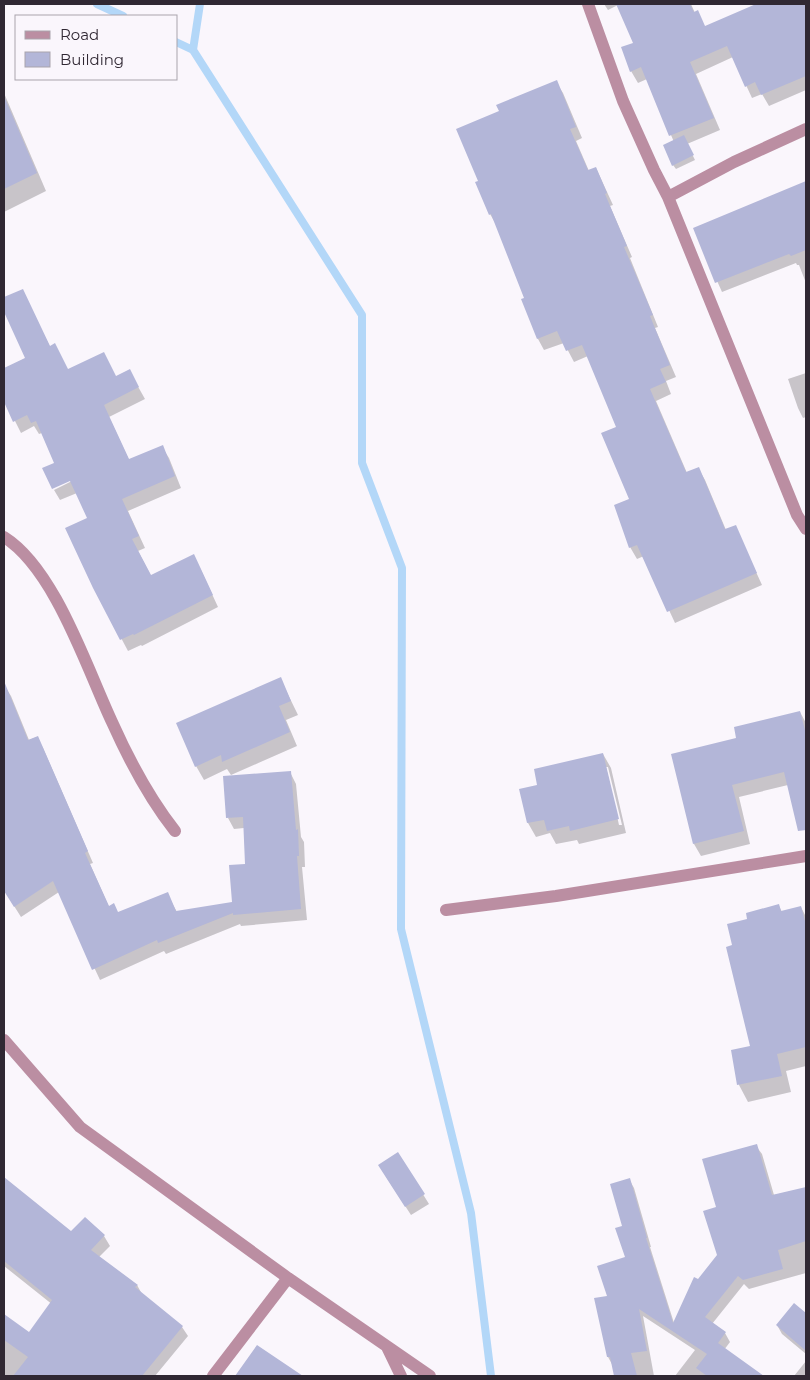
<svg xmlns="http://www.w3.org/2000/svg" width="810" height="1380" font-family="Montserrat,sans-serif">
  <rect width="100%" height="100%" fill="#faf6fc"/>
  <path fill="#0003" fill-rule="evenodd" d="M604,4H691L695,13L697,12L705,27L759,4H806V90L769,106L762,94L752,98L733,57L696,74L720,130L687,144L695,160L676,169L673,165L674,142L647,79L638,83L631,71L634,44L618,5L608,10Z
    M556,82L563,93L582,138L576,141L589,171L596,168L613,205L610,206L632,257L630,258L658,327L655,328L676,377L666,381L671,394L656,401L687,473L698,468L705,480L726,530L735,526L762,585L675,623L644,556L637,559L630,547L631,500L617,427L588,356L574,362L564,343L544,350L538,339L523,300L525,299L497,226L490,214L479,182L501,112Z
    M4,93L46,191L4,212Z
    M806,182V283L799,265H797L796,263L722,292L694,229Z
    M22,290L50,347L68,370L116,378L136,383L145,399L109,417L129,460L162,447L169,458L181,488L128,511L145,548L138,551L151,576L200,568L218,607L142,646L141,645L128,651L94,587L88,518L77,493L60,500L54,490L76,479L56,463L42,433L39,434L34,426L21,433L4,399V369L26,358L4,309V299Z
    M806,373V417L803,418L798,408L788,379Z
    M280,678L298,715L286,720L297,746L231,775L227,769L204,780L196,766Z
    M4,685L11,696L29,740L37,737L43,748L93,863L90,864L109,907L118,913L167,894L177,912L233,903L246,865L244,828L234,829L228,818L290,772L296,784L301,837L304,842L305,867H302L307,920L241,926L240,924L166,954L164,951L100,980L59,892L21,917L4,890Z
    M800,712L806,723V819L801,820L788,785L739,797L750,844L701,856L694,844L672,755L737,739Z
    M603,754L611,768L626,833L579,844L577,840L556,844L550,833L536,837L528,823L520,790L539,786ZM606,767H608L622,825H619Z
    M779,906L782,912L801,907L806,917V1066L786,1071L791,1092L748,1102L739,1085L732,1051L752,1047L734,946L748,919Z
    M756,1146L762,1154L774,1195L806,1188V1219L796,1222L806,1229V1273L749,1289L744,1284L712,1324L725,1333L730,1342L724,1350L762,1376H675L695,1350L643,1316L654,1376H615L613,1366L608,1357L609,1297L626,1258L623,1227L629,1179L634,1188L651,1247H650L674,1323L699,1281L719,1255L718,1208Z
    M398,1154L429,1204L411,1215L385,1175Z
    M4,1179L72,1233L85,1219L104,1236L110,1246L99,1257L137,1285L142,1294L182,1327L188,1336L155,1376H4V1316L87,1375L53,1305L4,1266Z
    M794,1305L806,1315V1354L782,1334L777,1325Z
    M257,1346L301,1376H236Z
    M806,1361V1376H794Z"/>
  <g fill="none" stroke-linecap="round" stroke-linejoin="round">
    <path stroke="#b3d7f8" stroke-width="8" d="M97,4L123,16
      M176,42L193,50L362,315V463L402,568L401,929L471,1213L491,1376
      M193,50L200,4"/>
  </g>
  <path fill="#b3b6d8" d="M616,4H690L694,12L698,10L705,26L756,4H806V76L761,95L755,82L745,87L727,46L690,62L714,118L669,136L641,67L630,72L621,47L633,43Z
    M557,80L576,127L570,129L588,170L596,167L607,193L605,194L627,246L624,247L653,315L650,316L670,365L660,369L666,382L650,389L686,472L699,467L725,529L736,525L757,573L667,612L637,545L629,548L614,505L629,499L601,433L616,427L582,345L566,351L557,331L537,339L521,299L524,298L491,214L489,215L475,182L478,181L456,129L499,111L496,105Z
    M4,96L37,173L4,189Z
    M684,135L694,155L672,166L663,145Z
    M806,181V250L791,256L789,254L715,283L693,228Z
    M23,289L50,346L55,343L68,369L104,352L116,376L130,369L139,387L104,405L129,459L163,445L175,476L122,499L139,536L132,539L151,575L194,554L213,595L134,635L133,634L120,640L93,588L65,528L87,518L70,481L52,489L42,468L54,463L36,421L31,423L27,415L13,422L4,402V368L25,358L4,312V297Z
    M281,677L291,701L279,706L290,732L222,762L221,755L195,767L176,723Z
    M4,681L28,740L38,736L88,851L85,853L109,906L114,903L118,912L168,892L176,911L232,902L229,865L245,864L243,817L226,818L223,776L291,771L296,830L298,829L299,856H297L301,909L233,915V913L158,943L157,940L92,970L53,881L14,907L4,891Z
    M800,711L806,734V830L798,831L784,772L732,785L744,831L693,844L671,754L736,738L734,727Z
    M603,753L619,819L570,831L569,826L547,831L544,820L527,823L519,789L537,785L534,769Z
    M779,904L781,911L801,906L806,925V1047L777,1054L782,1076L737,1085L731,1050L750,1046L726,947L732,945L727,924L747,919L746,913Z
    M757,1144L772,1195L806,1187V1241L778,1250L783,1269L743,1280L738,1276L705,1317L726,1332L718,1343L764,1376H707L696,1368L707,1354L639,1309L647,1351L631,1353L637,1376H614L610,1357H607L594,1298L607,1296L597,1266L625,1257L615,1228L622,1226L610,1184L630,1178L647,1238H646L673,1323L694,1277L698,1279L717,1255L703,1211L716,1207L702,1159Z
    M398,1152L425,1194L405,1207L378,1165Z
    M4,1177L71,1231L85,1217L105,1235L91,1250L138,1285L135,1287L183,1326L142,1376H13L28,1357L4,1340V1314L29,1332L52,1300L4,1261Z
    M794,1303L806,1313V1351L776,1325Z
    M257,1345L303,1376H235Z"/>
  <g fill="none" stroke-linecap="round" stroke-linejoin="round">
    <path stroke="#bb8ea2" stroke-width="12" d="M588,4L623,101L654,170L668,197L797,515L806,529
      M668,197L734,162L806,129
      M4,537C55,569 87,669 112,722C129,760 149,798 175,831
      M446,910L556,896L806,856
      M4,1040L80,1127L288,1278L430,1376
      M387,1347L401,1376
      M213,1376L288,1278"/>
  </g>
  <rect width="810" height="1380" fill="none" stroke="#302833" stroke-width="10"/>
  <rect x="15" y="15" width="162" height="65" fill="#faf6fc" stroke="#a9a4ac"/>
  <rect x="25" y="31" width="25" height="8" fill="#bb8ea2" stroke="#a9a4ac"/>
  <text x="60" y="40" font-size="15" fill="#302833">Road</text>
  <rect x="25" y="52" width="25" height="15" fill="#b3b6d8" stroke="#a9a4ac"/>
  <text x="60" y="65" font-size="15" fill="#302833">Building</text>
</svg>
